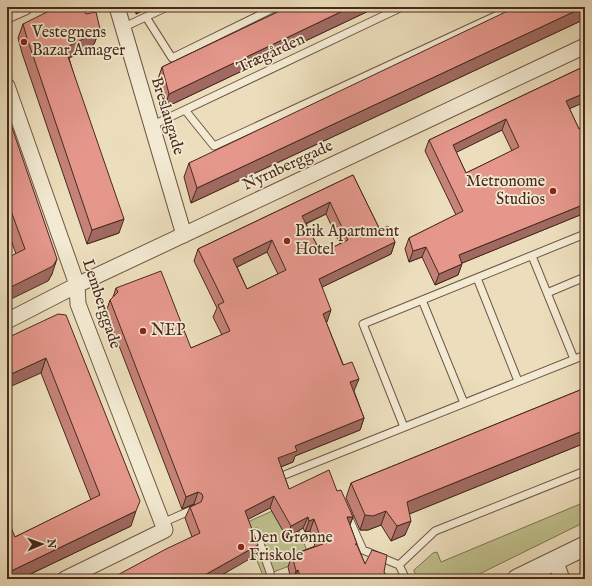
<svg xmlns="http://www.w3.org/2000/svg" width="592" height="586" font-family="'IM FELL English',serif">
  <rect width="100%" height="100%" fill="#ecdebc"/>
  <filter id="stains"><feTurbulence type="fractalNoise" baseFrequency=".005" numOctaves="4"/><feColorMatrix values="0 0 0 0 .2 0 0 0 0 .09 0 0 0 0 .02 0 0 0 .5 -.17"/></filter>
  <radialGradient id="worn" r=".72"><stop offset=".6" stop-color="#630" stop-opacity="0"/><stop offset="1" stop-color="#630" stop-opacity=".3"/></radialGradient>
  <path fill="#bebf8c" stroke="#827454" d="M585,502V522L469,579H414L413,577L416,574L414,572V570L433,553L437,552L441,562Z
    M288,504L310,558L263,576L243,524Z"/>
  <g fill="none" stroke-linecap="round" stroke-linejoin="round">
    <g stroke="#705744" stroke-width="9">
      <path id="service" d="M146,17L172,58L276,7
        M122,28L167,7
        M185,110L214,146L515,7
        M151,126L402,7
        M532,256L574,359
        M477,278L518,381
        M547,293L585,277
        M422,300L464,403
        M404,427L363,324L585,234
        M282,476L585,355
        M347,514L363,550L399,565L406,579
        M162,523L194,509
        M256,532L270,572L271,579
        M399,565L435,531L585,471"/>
    </g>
    <g stroke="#705744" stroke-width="17">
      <path id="minor" d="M117,7L184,235
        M7,15L25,7
        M7,86L75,279L77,285L78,304L165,530L65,579
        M7,321L77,285L585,46
        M555,560L562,579"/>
    </g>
    <g stroke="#705744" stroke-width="21">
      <path id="tertiary" d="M517,579L585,546"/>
    </g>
    <use href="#service" stroke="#f3ead3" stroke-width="7"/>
    <use href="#minor" stroke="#f3ead3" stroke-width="15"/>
    <use href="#tertiary" stroke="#f3ead3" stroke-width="19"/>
  </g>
  <path fill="#c58278" stroke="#472a1c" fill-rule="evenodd" d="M135,7H150L136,14Z
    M288,7H377L164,108L157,82L162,67Z
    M585,7V19L191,203L184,177L189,163Z
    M86,14L100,29L94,44L90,48L69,58L119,233L87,244L22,53L18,38L23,24Z
    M585,66V102L569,108L579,129L585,127V213L462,263L458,275L435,285L422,257L409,262L405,249L409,238L456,215L425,151L429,140ZM502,130L512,151L466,173L456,152Z
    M7,113L52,274L48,281L16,254L7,229Z
    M353,175L380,230L395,242L391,254L322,287L327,322H326L354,391L364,418L360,430L295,456L293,462L281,467L289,489L337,491L353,517L350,525L357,544L365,564L384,572L388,579H291L288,567L292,555L315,546L310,531L305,532L303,528L287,538L270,508L248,519L253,557L192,537L185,518L190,507L195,504L182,509L106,312L110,300L113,297L116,288L191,348L222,335L213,317L217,308L194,261L198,249ZM326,214L340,244L321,253L306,224ZM267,252L278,274L247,289L237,267Z
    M58,314L131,526L20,579H7L15,537L91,500L41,373Z
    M585,388V443L409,514L405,535L391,541L381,525L368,530H360L346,498L351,483Z"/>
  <path fill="#a06a62" stroke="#472a1c" d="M139,7H150L136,14Z
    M351,7H377L164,108L169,94Z
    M584,7H585V19L191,203L197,188Z
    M100,29L94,44L90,48L60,62L65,48Z
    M585,93V102L562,112L566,101Z
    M506,119L502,130L449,156L453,145Z
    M330,202L326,214L298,227L302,216Z
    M585,204V213L455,266L459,255Z
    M124,219L119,233L87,244L92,230Z
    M272,240L267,252L229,271L233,259Z
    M395,242L391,254L314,291L319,279Z
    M426,247L422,257L409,262L413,251Z
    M57,259L52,274L48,281L7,301V289Z
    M462,264L458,275L435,285L439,274Z
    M331,310L327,322L318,325L323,314Z
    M46,358L41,373L7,388V376Z
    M359,379L354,391L346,394L350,382Z
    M364,418L360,430L295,456L293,462L273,470L278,458L295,446Z
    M585,430V443L402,517L407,502Z
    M198,492L194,504L182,509L186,497Z
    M274,496L270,508L241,523L245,511Z
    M136,511L131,526L20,579H7V573Z
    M386,511L381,525L368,530H360L365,515Z
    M308,517L303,528L287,538L291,526Z
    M347,517H353L348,529Z
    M314,519L310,531L305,532L309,521Z
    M411,521L405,535L391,541L397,526Z
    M258,545L253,557L215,579H202L203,576Z
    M298,570L294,579H293L296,571Z
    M328,576L327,579H320Z"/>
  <path fill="#e5978c" stroke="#472a1c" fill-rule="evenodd" d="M57,7H82L86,14L96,12L100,29L95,33L65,48L124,219L92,230L27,38L23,24Z
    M288,7H351L169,94L162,67Z
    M516,7H584L197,188L189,163Z
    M585,66V93L566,101L579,129L585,127V204L459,255L462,264L439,274L426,247L413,251L409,238L463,211L429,140ZM506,119L519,147L466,173L453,145Z
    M7,113L57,259L53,266L7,289V258L25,249L7,200Z
    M353,175L380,230L388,226L395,242L319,279L331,310L323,314L343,365L352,362L359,379L350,382L364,418L295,446L297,451L278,458L289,489L329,470L337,491L341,490L353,517H347L357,544H355L357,545L365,564L372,550L387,555L384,572L388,579H329L328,576L320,579H301L298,570L296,571L292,555L323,544L314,519L309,521L308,517L291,526L274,496L245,511L258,545L203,576L205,579H110L166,549L200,533L190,507L201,502L203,497L202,494L198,492L186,497L110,300L118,292L116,288L161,271L191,348L230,331L218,305L224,302L198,249ZM330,202L348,240L321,253L302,216ZM272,240L286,270L247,289L233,259Z
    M58,314L66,315L140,501L136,511L7,573V518L15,537L100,495L46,358L7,376V338Z
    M585,388V430L407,502L411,521L397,526L386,511L373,516L365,515L351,483Z
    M241,574L243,579H228Z"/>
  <g fill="#8f2418" stroke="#f3ead3" stroke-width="1.5">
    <circle cx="24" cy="42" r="4"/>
    <circle cx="553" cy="191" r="4"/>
    <circle cx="287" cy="241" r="4"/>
    <circle cx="143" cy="331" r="4"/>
    <circle cx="241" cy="547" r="4"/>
  </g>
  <g text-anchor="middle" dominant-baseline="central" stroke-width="3.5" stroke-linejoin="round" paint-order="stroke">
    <g font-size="16" fill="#472a1c" stroke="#f3ead3" text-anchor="start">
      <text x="32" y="33">Vestegnens<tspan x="32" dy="18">Bazar Amager</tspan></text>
      <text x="545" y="182" text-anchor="end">Metronome<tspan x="545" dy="18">Studios</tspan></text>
      <text x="295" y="232">Brik Apartment<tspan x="295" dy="18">Hotel</tspan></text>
      <text x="151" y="331">NEP</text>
      <text x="249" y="538">Den Grønne<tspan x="249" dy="18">Friskole</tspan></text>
    </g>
    <g font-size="16" fill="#472a1c" stroke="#f3ead3">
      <text transform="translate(271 54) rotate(-25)">Trægården</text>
      <text transform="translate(167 116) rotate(73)">Breslaugade</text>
      <text transform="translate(288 166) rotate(-25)">Nyrnberggade</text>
      <text transform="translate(101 304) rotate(72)">Lemberggade</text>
    </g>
  </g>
  <rect width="592" height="586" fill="none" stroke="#ecdebc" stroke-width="24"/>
  <rect x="8" y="8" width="576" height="570" fill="none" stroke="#472a1c" stroke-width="2"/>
  <rect x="12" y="12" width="568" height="562" fill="none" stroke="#472a1c"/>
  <g transform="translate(42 544) rotate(88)" stroke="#f3ead3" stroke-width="3" paint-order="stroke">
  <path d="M0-3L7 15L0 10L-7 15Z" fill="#472a1c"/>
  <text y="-6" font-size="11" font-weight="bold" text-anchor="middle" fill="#472a1c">N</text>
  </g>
  <rect width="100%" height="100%" filter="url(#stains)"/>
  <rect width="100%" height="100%" fill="url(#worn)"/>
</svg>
